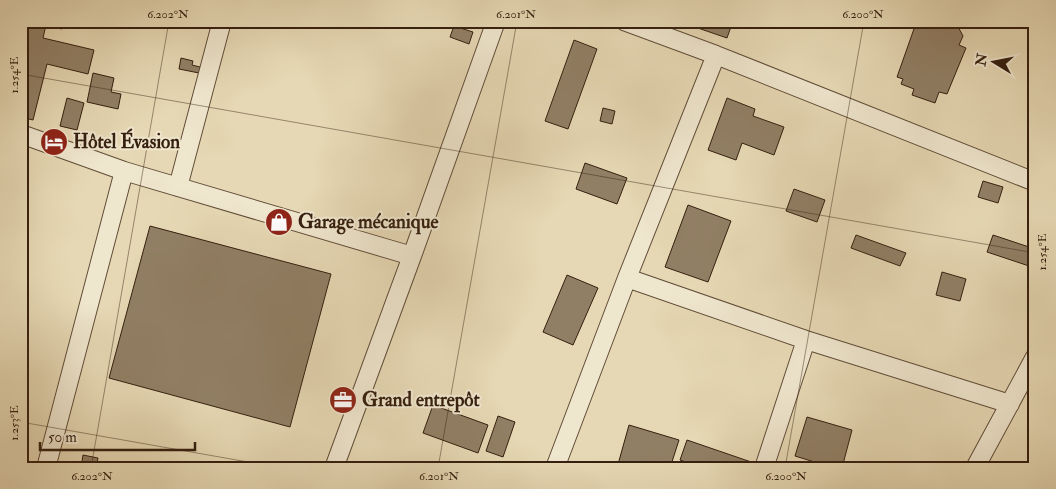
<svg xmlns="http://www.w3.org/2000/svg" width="1056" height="489" font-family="'IM FELL Double Pica',serif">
  <rect width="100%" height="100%" fill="#e6d8b4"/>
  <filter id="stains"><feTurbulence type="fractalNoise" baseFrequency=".004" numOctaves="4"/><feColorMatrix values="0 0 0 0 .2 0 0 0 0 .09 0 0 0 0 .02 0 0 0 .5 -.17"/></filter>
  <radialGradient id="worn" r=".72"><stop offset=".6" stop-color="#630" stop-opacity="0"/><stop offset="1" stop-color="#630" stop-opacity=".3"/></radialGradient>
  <path fill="#917f65" stroke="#351f0f" d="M21,21H63L62,29L46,25L43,38L94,50L88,74L47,64L33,120L21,117Z
    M693,21H733L727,38L692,26Z
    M925,21H950L956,23L963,36L959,45L966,48L947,94L939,92L935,103L912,95L914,89L901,84L903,79L897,77L915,26L925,23Z
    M454,26L473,32L469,44L450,37Z
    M574,40L597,49L568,129L545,121Z
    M181,58L193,61L192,65L200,67L199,73L179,69Z
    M93,73L114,78L111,92L121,94L118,109L87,102Z
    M67,98L84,103L77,130L60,126Z
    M727,98L755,109L753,116L784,127L774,155L742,143L736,160L708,150Z
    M603,108L615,111L612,124L600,121Z
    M585,163L627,178L617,204L576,189Z
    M983,181L1003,187L998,203L978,197Z
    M794,189L825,200L817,222L786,211Z
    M688,205L731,221L708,282L665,267Z
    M150,226L331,274L290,427L109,378Z
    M856,235L906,253L900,266L851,248Z
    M993,235L1035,249V268L987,252Z
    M942,272L966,279L960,301L936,295Z
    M567,275L598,288L573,345L543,332Z
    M433,405L488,425L478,453L423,433Z
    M498,416L515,422L503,457L486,451Z
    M807,417L852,430L842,468H834L795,456Z
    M629,425L679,440L670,468H617Z
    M687,440L757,464L756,468H703L680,460Z
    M83,455L98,458L96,468H81Z"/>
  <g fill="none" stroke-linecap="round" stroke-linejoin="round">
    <g stroke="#614d38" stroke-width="20">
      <path id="minor" d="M624,21L716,55L1035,182
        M21,134L124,171L412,256
        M178,187L222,21
        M627,278L806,340L1010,404
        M46,468L124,171
        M334,468L412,256L496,21
        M555,468L627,278L716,55
        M764,468L806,340
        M975,468L1035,357"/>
    </g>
    <use href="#minor" stroke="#efe6ce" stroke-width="18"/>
  </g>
  <path fill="none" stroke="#351f0f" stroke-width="1" stroke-opacity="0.45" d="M21,74L1035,253M21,422L282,468M91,468L169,21M438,468L517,21M785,468L864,21"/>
  <defs>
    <g id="hotel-disc" transform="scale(1.4375)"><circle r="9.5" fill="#8f2418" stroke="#efe6ce"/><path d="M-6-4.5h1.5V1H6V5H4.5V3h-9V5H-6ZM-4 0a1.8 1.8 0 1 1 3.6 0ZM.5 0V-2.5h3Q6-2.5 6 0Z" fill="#fff"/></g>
    <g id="shop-disc" transform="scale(1.4375)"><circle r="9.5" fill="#8f2418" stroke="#efe6ce"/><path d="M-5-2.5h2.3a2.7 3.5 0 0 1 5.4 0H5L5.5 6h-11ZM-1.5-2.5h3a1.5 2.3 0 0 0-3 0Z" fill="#fff"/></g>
    <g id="office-disc" transform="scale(1.4375)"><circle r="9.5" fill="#8f2418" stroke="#efe6ce"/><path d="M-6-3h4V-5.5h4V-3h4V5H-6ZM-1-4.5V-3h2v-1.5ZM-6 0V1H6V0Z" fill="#fff"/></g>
  </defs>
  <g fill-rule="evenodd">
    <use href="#hotel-disc" x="54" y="142"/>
    <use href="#shop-disc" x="279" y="222"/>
    <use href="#office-disc" x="343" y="400"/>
  </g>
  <g text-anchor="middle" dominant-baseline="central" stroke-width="4" stroke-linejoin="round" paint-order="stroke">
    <g font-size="19" font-weight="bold" fill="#351f0f" stroke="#efe6ce" text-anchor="start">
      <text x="73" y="142">Hôtel Évasion</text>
      <text x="298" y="222">Garage mécanique</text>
      <text x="362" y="400">Grand entrepôt</text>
    </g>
  </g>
  <rect width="1056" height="489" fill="none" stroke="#e6d8b4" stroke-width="55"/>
  <g transform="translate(994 62) rotate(280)" stroke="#efe6ce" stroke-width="4" paint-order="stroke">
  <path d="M0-4L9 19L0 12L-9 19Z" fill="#351f0f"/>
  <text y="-8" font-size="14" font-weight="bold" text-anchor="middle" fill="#351f0f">N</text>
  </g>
  <path d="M40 442v8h155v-8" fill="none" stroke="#351f0f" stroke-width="2.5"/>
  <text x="48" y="442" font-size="15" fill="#351f0f" stroke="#efe6ce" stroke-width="4" paint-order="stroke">50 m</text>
  <rect x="28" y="28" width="1000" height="434" fill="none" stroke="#351f0f" stroke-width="2"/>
  <g font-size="12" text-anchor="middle" fill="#351f0f">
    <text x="168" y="18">6.202°N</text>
    <text x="516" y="18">6.201°N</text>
    <text x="863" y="18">6.200°N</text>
    <text transform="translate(14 75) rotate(-90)" y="4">1.254°E</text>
    <text transform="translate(1042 252) rotate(-90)" y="4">1.254°E</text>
    <text transform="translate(14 423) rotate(-90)" y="4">1.253°E</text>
    <text x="92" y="480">6.202°N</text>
    <text x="439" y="480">6.201°N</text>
    <text x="786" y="480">6.200°N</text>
  </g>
  <rect width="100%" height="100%" filter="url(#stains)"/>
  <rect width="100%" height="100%" fill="url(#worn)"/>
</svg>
